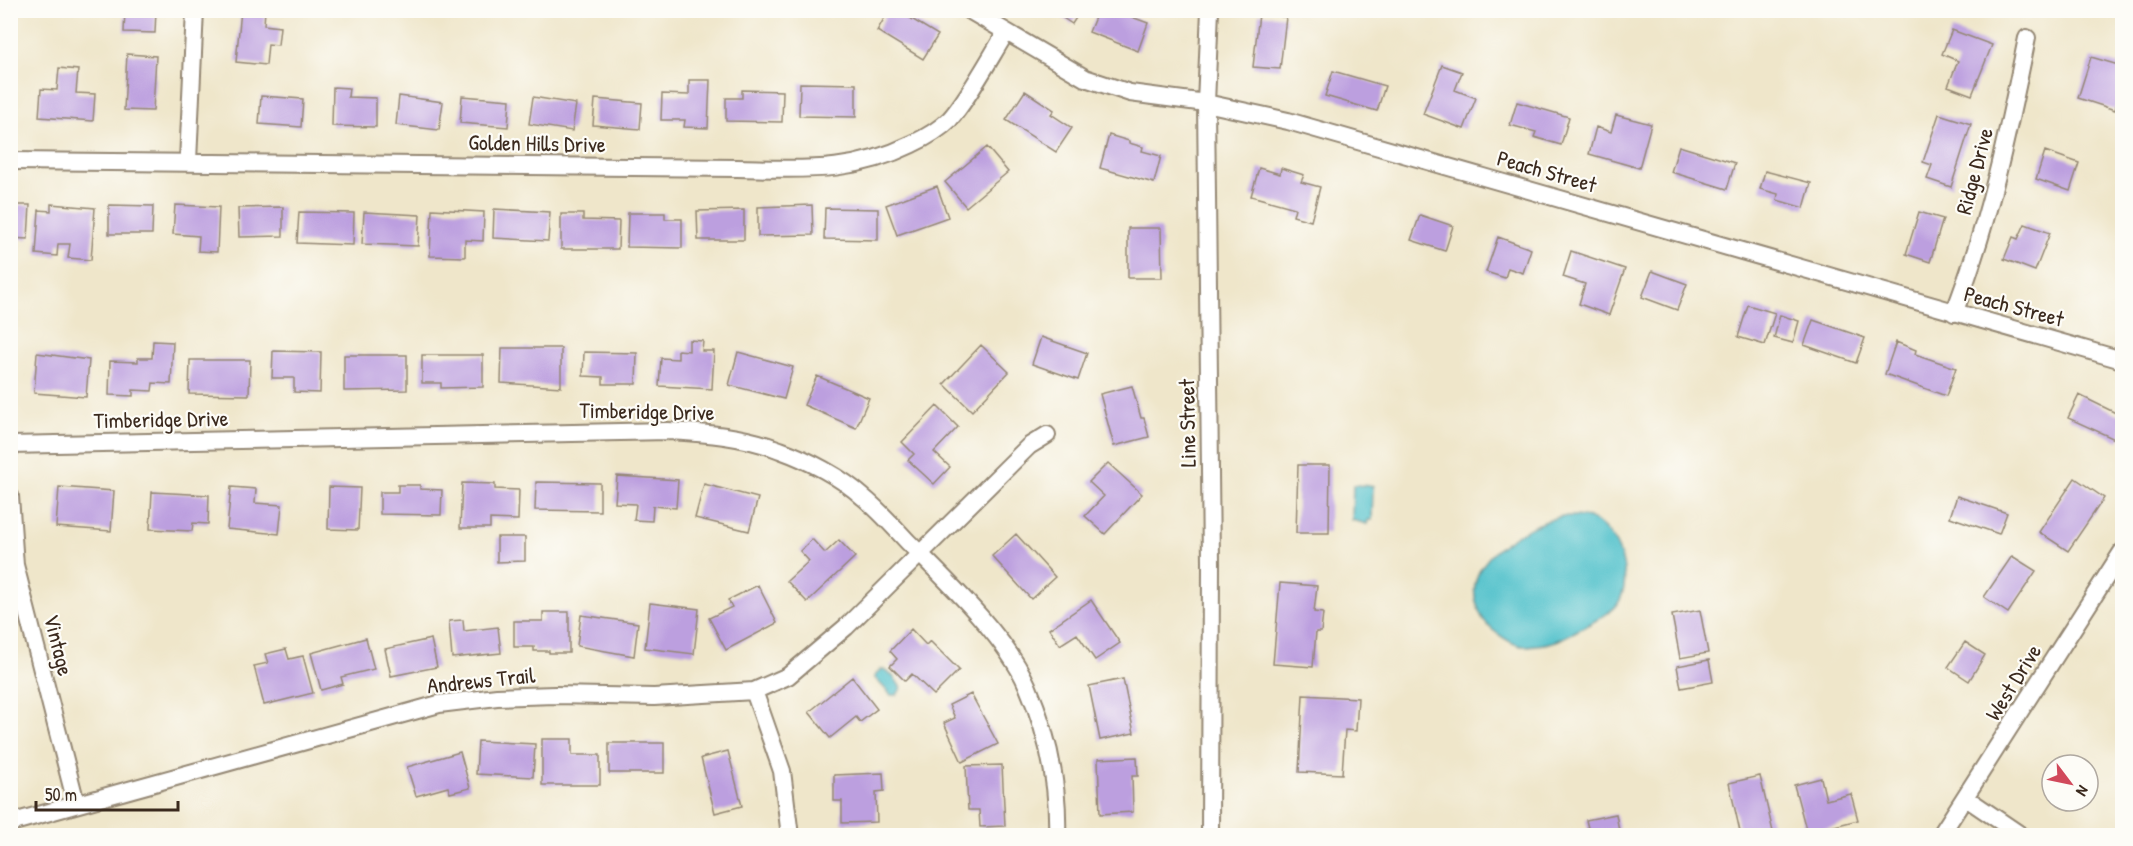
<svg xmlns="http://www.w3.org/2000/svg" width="2133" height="846" font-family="'Patrick Hand',sans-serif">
  <rect width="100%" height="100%" fill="#fdfcf7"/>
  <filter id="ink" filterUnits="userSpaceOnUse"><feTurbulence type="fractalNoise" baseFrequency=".0167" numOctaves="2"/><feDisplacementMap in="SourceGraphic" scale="12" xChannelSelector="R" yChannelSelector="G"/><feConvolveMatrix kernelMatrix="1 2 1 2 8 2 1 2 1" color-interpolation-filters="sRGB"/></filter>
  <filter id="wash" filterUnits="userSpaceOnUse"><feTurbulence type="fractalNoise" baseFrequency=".008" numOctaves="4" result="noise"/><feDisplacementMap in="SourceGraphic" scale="24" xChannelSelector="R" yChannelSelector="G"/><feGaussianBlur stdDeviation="1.35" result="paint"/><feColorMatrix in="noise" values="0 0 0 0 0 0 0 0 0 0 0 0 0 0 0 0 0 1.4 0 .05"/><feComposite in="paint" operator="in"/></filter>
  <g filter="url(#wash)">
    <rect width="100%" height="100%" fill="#efe6ca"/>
    <path fill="#55c2cc" stroke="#487675" stroke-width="1.5" d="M1353,485L1373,486L1372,520H1368L1367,524L1352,520Z
      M1563,516C1572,517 1583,515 1591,519C1619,531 1635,579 1617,605C1611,614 1569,635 1558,640C1549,644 1532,646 1522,646C1512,645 1501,636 1494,631C1484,623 1481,617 1477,605C1461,559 1528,524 1563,516Z
      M881,669C889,670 897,681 901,688L897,695H891L874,677Z"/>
    <g id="blocks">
      <path fill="#bc9fdf" d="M125,10H156L155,33L124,32Z
        M241,10H265L264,25L280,27L278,45L268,44L266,65L236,62Z
        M889,10H897L938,35L923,59L877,31Z
        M1051,10H1081L1072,24Z
        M1098,10H1113L1148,23L1138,51L1089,32Z
        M1259,14L1286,17L1280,69L1253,67Z
        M1952,30L1992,45L1972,95L1948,86L1958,61L1942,54Z
        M127,54L156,56L153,111L124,110Z
        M2091,57L2122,66V86L2115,110L2078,98Z
        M1442,65L1462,72L1455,90L1476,98L1464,129L1423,114Z
        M59,68L78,70L76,93L95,94L93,121L39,117L41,89L57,90Z
        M1333,71L1385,86L1377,111L1325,96Z
        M689,80H710L708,128L684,127L685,120H661L662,94L689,95Z
        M800,83L856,84V117L799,116Z
        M333,87L349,88L348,97L376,98V127L332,126Z
        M742,90L783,91L782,122L726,121V98H742Z
        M1025,91L1054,110L1051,114L1072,128L1056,152L1006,120Z
        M261,96L303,99L301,127L259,124Z
        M399,96L443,102L439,130L396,125Z
        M462,96L510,100L508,127L460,123Z
        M533,97L576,104L572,131L529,124Z
        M595,99L642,103L640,129L593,125Z
        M1517,102L1569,117L1561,145L1534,137L1536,132L1510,125Z
        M1939,114L1971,124L1951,187L1927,179L1932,165L1923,162Z
        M1616,115L1651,124L1639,168L1589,154L1596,127L1611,132Z
        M1109,135L1129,141V143L1143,147L1142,151L1161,156L1154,183L1100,168Z
        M1679,146L1735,163L1727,189L1671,172Z
        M987,147L1008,172L966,207L945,182Z
        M2045,151L2079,163L2070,191L2036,179Z
        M1259,168L1280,174L1281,168L1304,175L1301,182L1320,187L1311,221L1293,216L1295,208L1251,196Z
        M1765,171L1811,183L1804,208L1777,200L1778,194L1760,189Z
        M937,186L948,217L897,235L886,205Z
        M51,204L95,208L91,260L68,258L70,244H58L57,256L36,254L39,210L51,211Z
        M10,205H30L28,239L10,238Z
        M109,205L153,206L152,234H109Z
        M175,205L219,207L217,252L198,251L199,236L173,234Z
        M812,205L813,235L758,236V207Z
        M283,207V236L239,237L238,208Z
        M825,208L878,209V240L824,239Z
        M432,209L484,212L483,241L465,240V257L430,256Z
        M494,209L550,212L548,241L493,238Z
        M744,210V240H698L697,211Z
        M299,212L354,213L353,245L297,243Z
        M364,212L420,215L418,246L362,244Z
        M1919,212L1943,219L1930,262L1906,254Z
        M628,213H665V219H682V248L627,247Z
        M561,214H583V220L619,221L618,249H561Z
        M1420,215L1453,226L1445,251L1411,240Z
        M2025,224L2050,233L2035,271L2004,259L2013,237L2018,239Z
        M1128,228H1161L1162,278H1128Z
        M1498,237L1531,249L1523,273L1508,268L1505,278L1486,272Z
        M1571,251L1625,269L1609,315L1579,304L1585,284L1563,277Z
        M1652,271L1687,284L1677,310L1642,297Z
        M1748,305L1775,313L1765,345L1738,337Z
        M1780,315L1799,321L1793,343L1774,338Z
        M1813,320L1865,338L1856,363L1804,345Z
        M1041,337L1087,353L1078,380L1032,364Z
        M689,340L703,341L702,351H714L712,389L659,386L661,358L678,359V350L689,351Z
        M153,341L173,342L171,384L153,383L152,391L133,390V396L109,395L110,361L138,362V358H152Z
        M1896,342L1916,350L1915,354L1956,368L1946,396L1885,374Z
        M981,345L1009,372L972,411L944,384Z
        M502,348H561V387L501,383Z
        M273,351L321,352L320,393L294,392V378H272Z
        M584,352L637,353L636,384H603V377L583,376Z
        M738,352L793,367L784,399L729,385Z
        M37,353L89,360L86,397L34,393Z
        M344,355H407V390L344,391Z
        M422,355H483V387L441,388V383H422Z
        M190,360H250L249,395L189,394Z
        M817,376L869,398L856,428L804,405Z
        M1132,386L1141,418H1144L1149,437L1114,446L1100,394Z
        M2079,395L2122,416V433L2119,441L2068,418Z
        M937,406L958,427L934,452L950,467L934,484L908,460L914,454L902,442Z
        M1108,463L1142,494L1105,534L1085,516L1104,496L1089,482Z
        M1298,465H1330L1329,533H1296Z
        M617,476L678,480L676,508L653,506L652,521L634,520L636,504L615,503Z
        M2075,478L2104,498L2068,551L2039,532Z
        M536,482L600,483V511L535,510Z
        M462,483L495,484V489L519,490L518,520L490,519V528H460Z
        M704,484L758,498L749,531L695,518Z
        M398,485H420V489L442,490L441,515L380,514V492H398Z
        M59,487L114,491L111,531L56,527Z
        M231,487L256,489L255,503L282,505L279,534L227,529Z
        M329,487L360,488L358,530L328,529Z
        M152,492L209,495L208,524L193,523L192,531L150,529Z
        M1957,496L2007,513L1999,534L1950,517Z
        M1016,534L1055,577L1031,599L992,556Z
        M497,537H525V561L497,562Z
        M812,539L825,553L839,540L855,557L807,602L787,581L809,561L800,551Z
        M2012,556L2036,571L2008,613L1984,597Z
        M1280,583L1317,586L1314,612L1323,613L1321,632H1316L1313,667L1273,664Z
        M758,585L777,623L726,650L709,618L732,607L728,600Z
        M1091,600L1120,643L1095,660L1077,634L1060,645L1049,629Z
        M650,603L699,609L694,654L645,648Z
        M1700,610L1708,653L1680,658L1672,615Z
        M543,612H569V653H549V651H534V647H514V621H543Z
        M581,615L638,623L634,656L577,646Z
        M463,620L464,631L498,627L501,653L452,658L449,621Z
        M911,629L926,645L930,641L959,670L934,695L912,674L905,681L890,666L897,659L890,651Z
        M366,638L374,669L341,677L343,684L321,690L311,653Z
        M431,639L437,667L391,676L385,649Z
        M1965,642L1985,655L1969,681L1948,667Z
        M286,649L289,659L303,656L313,693L264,705L254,666L268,663L265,654Z
        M1709,660L1713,682L1681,688L1677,666Z
        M852,677L877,709L860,722L856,717L830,738L809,712Z
        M1123,679L1134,733L1100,740L1089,686Z
        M971,694L998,744L962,762L944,723L955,718L949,705Z
        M1303,695L1358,698L1356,731L1345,730L1342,774L1299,772Z
        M542,739H572V755H600V785H542Z
        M478,741L535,744L533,777L476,774Z
        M609,743H664V773H609Z
        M728,751L742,806L715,813L701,758Z
        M460,752L470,788L450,793L448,787L416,796L407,767Z
        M1137,757L1138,776H1132L1133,812L1100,814L1098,759Z
        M1002,765L1005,826L980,827L979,810H968L966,766Z
        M883,773L884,791L876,792L877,822L842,823V801H834V775Z
        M1760,776L1774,836H1741L1729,783Z
        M1821,778L1826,800L1851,794L1858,820L1807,833L1794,785Z
        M1616,814L1620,836H1590L1586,820Z
        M1106,833H1139V836H1106Z"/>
    </g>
  </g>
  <g filter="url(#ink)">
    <use href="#blocks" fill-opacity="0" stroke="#958874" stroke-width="1.5"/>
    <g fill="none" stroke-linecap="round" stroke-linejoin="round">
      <g stroke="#958874" stroke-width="20">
        <path id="minor" d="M969,10L1085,78L1130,93L1206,103L1288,121L2122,360
          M10,161L737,168C803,169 851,174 912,144C925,138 940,129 950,119C968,99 990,58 1005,34
          M188,161L195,10
          M1954,313C1989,223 2008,132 2027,38
          M10,445L668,431C707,433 744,436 780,450C808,460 841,477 863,497C879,510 894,527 908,542C945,579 1007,638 1027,685C1048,734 1059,782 1057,836
          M10,496L15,565L76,803
          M754,691L782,771L790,836
          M1966,798L2022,836
          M10,823L439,704L497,697L555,695L654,697L754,691L788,676L846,627L1029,446L1047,435
          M1210,836L1211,562L1206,103L1210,10
          M1940,836L2122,552"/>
      </g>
      <use href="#minor" stroke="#fff" stroke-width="16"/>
    </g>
  </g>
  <g text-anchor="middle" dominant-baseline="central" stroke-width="4.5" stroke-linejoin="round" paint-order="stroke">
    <g font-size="22" fill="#3b2a1e" stroke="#fdfcf7">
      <text transform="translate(537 143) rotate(1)">Golden Hills Drive</text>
      <text transform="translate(1547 171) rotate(16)">Peach Street</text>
      <text transform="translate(1974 171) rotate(-75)">Ridge Drive</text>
      <text transform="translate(2014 306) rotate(15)">Peach Street</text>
      <text transform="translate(647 411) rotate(1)">Timberidge Drive</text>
      <text transform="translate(161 419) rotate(-1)">Timberidge Drive</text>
      <text transform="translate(1187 423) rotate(-91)">Line Street</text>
      <text transform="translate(59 645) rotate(76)">Vintage</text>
      <text transform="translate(481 680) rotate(-6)">Andrews Trail</text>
      <text transform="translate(2013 682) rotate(-58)">West Drive</text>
    </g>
  </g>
  <rect width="2133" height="846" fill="none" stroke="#fdfcf7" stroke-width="36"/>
  <g transform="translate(2070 783) rotate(122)"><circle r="28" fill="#fdfcf7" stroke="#afa8a0" stroke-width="1.5"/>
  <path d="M0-4.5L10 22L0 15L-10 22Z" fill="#d1495b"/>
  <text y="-9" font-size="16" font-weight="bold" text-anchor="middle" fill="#3b2a1e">N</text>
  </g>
  <path d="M36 801v9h142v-9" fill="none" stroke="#3b2a1e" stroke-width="3"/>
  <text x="45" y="801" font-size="18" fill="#3b2a1e" stroke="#fdfcf7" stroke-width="4.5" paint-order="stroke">50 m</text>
</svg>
